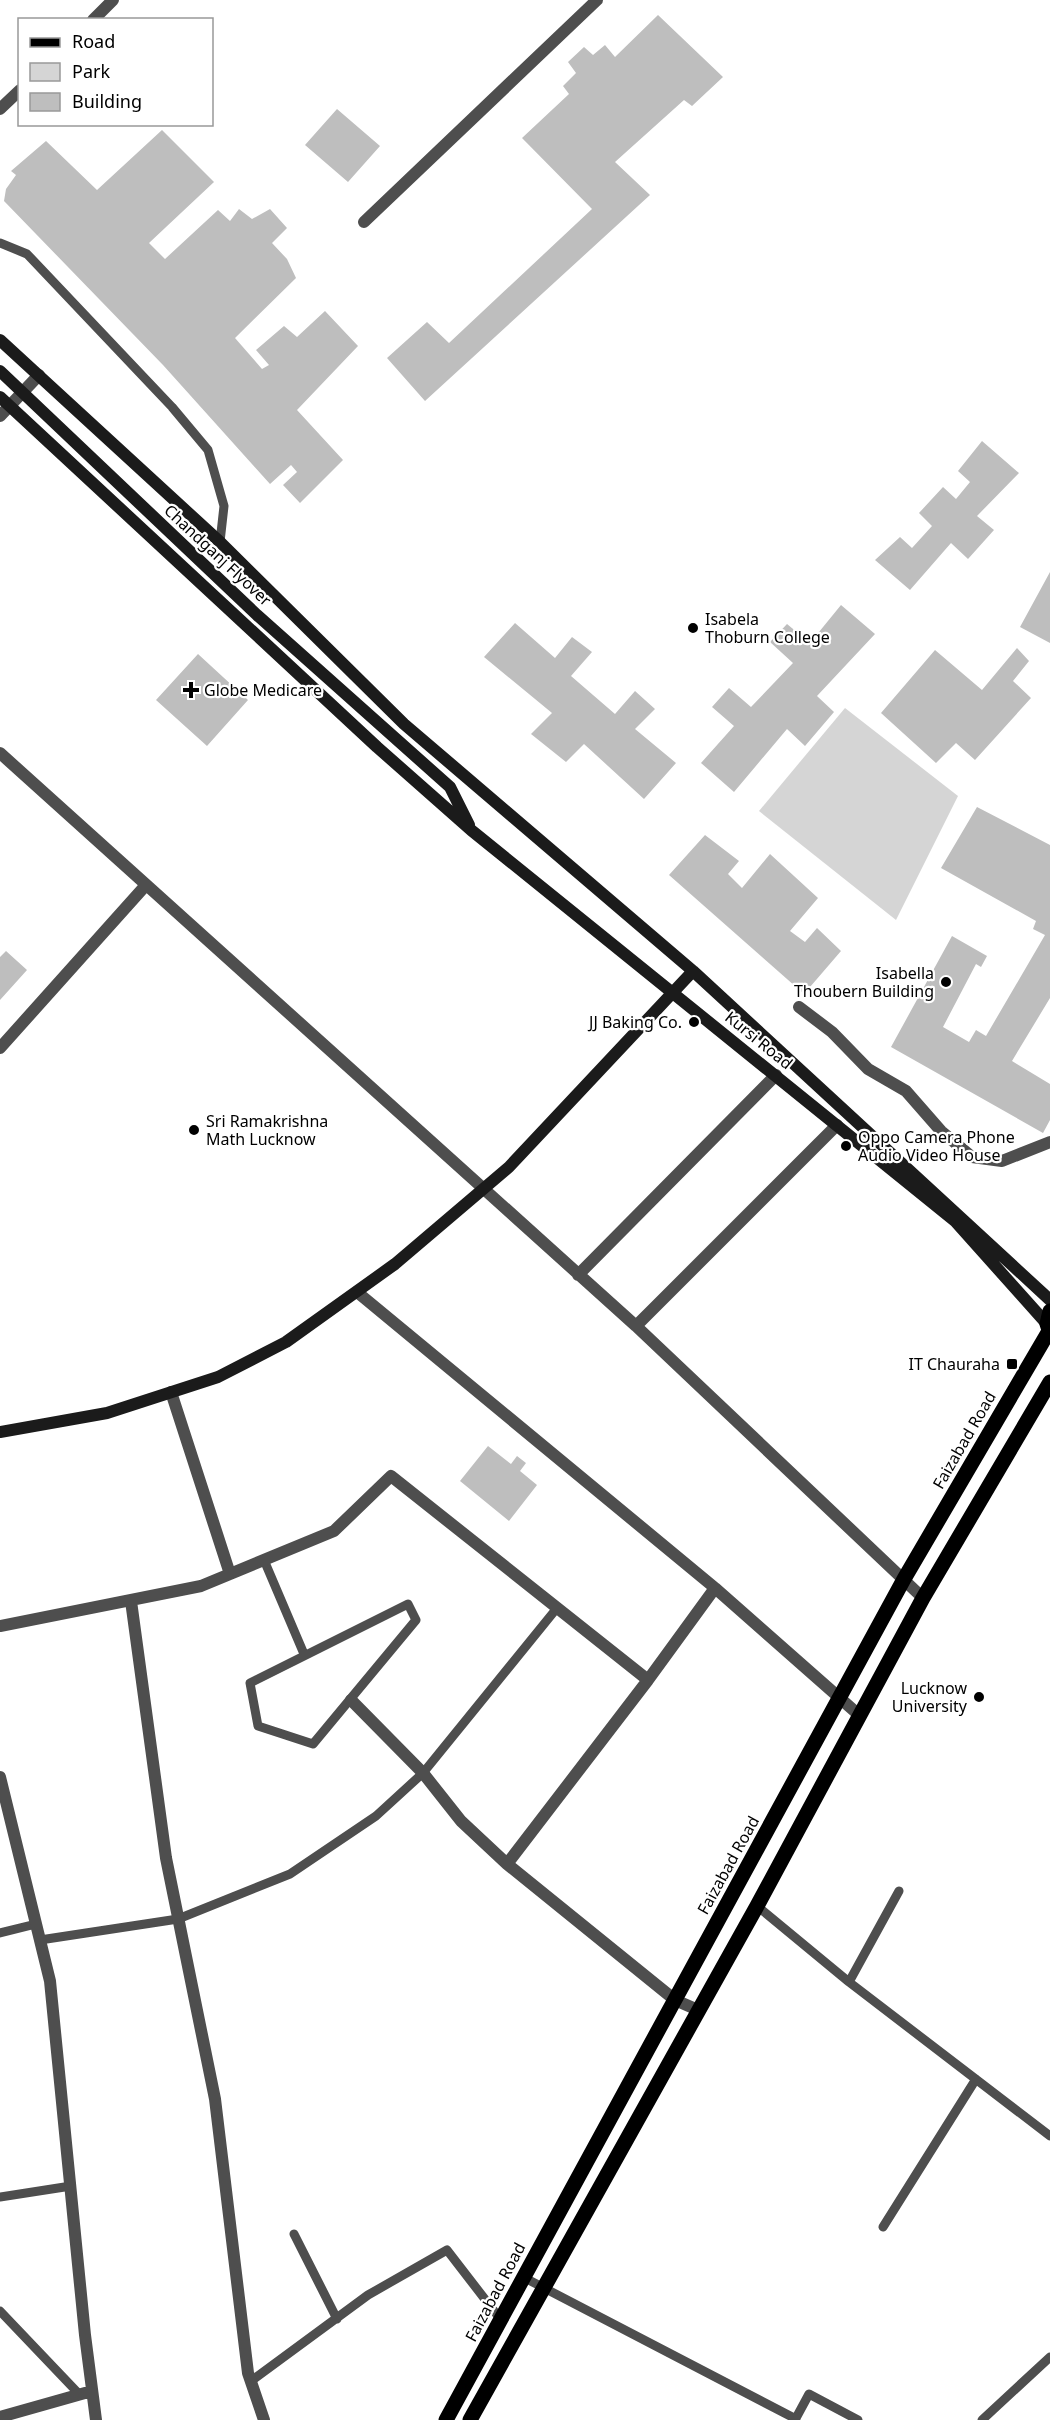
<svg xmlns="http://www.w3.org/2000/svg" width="1050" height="2420" font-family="'Noto Sans',sans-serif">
  <rect width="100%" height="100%" fill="#fff"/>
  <path fill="#d5d5d5" d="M845,708L958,796L896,920L759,811Z"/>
  <path fill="#bebebe" d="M658,15L723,77L692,106L684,100L615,162L650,195L425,401L387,358L427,322L449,343L592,209L522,138L569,94L563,86L576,73L568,62L584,47L593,55L605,45L615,57Z
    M337,109L380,146L348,182L305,145Z
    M162,130L214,182L149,243L165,259L218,210L230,221L239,209L252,219L270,209L287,228L272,243L287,259L296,278L235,338L262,369L269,365L256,350L284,326L297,337L325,311L358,346L297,410L343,460L300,503L283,485L297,472L291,465L270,484L163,365L4,201L6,189L16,175L11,171L46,141L97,190Z
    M982,441L1019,473L977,516L994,530L968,559L951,543L910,590L875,560L900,537L912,548L932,526L919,513L943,487L956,499L970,482L958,471Z
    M1050,572V643L1020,627Z
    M841,605L875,634L817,696L834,712L805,746L787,729L734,792L701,763L734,726L712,707L729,688L751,707L793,663L770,642L787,624L810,643Z
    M515,623L555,658L572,637L592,652L571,676L615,714L635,691L655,709L635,729L676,763L644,799L584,744L566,762L531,734L552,713L484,657Z
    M1017,648L1029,661L1013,681L1031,698L975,760L956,743L936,763L881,713L935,650L982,690Z
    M198,654L248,700L207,746L156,700Z
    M977,807L1050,845V998L1012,1061L1050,1084V1120L1043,1133L891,1047L952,936L987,956L981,967L976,964L943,1027L969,1042L976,1030L986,1036L1045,935L1033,929L1036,921L941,868Z
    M705,835L739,861L728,874L742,888L770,854L818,898L790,931L805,942L817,928L841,951L804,994L669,875Z
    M6,951L27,970L0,1000V957Z
    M488,1446L511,1464L517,1456L526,1463L520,1471L537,1485L509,1521L460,1481Z"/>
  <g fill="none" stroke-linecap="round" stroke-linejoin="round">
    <path stroke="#4e4e4e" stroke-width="9" d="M0,243L27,254L172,407L208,450L224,506L220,542
      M264,1560L304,1654
      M408,1604L416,1620L313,1744L258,1726L250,1683Z
      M757,1906L849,1982L1050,2136
      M0,1933L36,1924
      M40,1940L178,1919L290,1874L376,1816L423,1773L557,1608
      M849,1982L899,1891
      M0,2197L71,2186
      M883,2227L976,2079
      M294,2234L337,2319
      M523,2277L796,2419
      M0,2311L80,2395
      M251,2381L368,2295L447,2250L501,2320
      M795,2420L809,2394L858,2420
      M982,2420L1050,2357"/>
    <path stroke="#4e4e4e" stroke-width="12" d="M93,20L113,0
      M0,109L20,90
      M364,222L597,0
      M0,416L39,375
      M0,753L636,1326L923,1598
      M799,1007L832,1032L868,1069L906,1091L941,1131L972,1157L1002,1161L1050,1142
      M0,1048L146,885
      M578,1275L776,1075
      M357,1292L715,1588L859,1715
      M636,1326L837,1125
      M171,1392L230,1574
      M131,1601L166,1858L215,2099L248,2373L264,2420
      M0,1626L201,1586L334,1531L391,1476L648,1680
      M351,1700L423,1773L461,1821L507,1864L675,2000L698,2010
      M0,1777L50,1981L85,2335L96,2420
      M507,1864L648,1680L715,1588
      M0,2417L92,2391"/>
    <path stroke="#1b1b1b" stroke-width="12" d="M0,340L220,542L404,724L693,971L1050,1300
      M0,371L257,615L450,787L469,825
      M0,397L377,747L471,830L955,1221L1047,1324
      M0,1432L107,1413L218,1377L286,1342L395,1264L509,1167L693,971"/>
    <path stroke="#000" stroke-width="15" d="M1050,1311L1047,1324L1050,1333
      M446,2420L904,1579L1049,1331
      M470,2420L757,1906L923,1598L1050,1382"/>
  </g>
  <g fill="#000" stroke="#fff" stroke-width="2">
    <circle cx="693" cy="628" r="6"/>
    <path d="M188 681h6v6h6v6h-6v6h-6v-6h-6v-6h6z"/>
    <circle cx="946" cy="982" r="6"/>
    <circle cx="694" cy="1022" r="6"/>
    <circle cx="194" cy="1130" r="6"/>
    <circle cx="846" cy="1146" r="6"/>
    <rect x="1006" y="1358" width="12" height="12" rx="3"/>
    <circle cx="979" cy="1697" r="6"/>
  </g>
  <g text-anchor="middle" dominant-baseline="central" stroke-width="4.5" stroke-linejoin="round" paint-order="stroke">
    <g font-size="16" fill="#000" stroke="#fff">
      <text transform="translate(218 555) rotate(43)">Chandganj Flyover</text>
      <text transform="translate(759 1040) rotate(39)">Kursi Road</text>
      <text transform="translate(964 1440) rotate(-60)">Faizabad Road</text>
      <text transform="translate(728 1865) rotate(-61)">Faizabad Road</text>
      <text transform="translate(495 2292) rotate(-62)">Faizabad Road</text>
    </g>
    <g font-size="16" fill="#000" stroke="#fff" text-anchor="start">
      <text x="705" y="619">Isabela<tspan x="705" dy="18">Thoburn College</tspan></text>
      <text x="204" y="690">Globe Medicare</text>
      <text x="934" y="973" text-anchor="end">Isabella<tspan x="934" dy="18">Thoubern Building</tspan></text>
      <text x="682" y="1022" text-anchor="end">JJ Baking Co.</text>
      <text x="206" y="1121">Sri Ramakrishna<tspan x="206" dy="18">Math Lucknow</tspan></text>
      <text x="858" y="1137">Oppo Camera Phone<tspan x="858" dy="18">Audio Video House</tspan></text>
      <text x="1000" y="1364" text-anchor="end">IT Chauraha</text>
      <text x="967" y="1688" text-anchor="end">Lucknow<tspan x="967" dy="18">University</tspan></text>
    </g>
  </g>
  <rect x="18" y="18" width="195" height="108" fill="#ffffff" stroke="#999999" stroke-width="1.5"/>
  <rect x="30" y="38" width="30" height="9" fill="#000000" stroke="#999999" stroke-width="1.5"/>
  <text x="72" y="48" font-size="18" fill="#000000">Road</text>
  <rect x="30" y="63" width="30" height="18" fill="#d5d5d5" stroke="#999999" stroke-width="1.5"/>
  <text x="72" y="78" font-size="18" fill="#000000">Park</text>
  <rect x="30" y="93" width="30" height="18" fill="#bebebe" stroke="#999999" stroke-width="1.5"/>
  <text x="72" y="108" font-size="18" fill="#000000">Building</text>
</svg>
